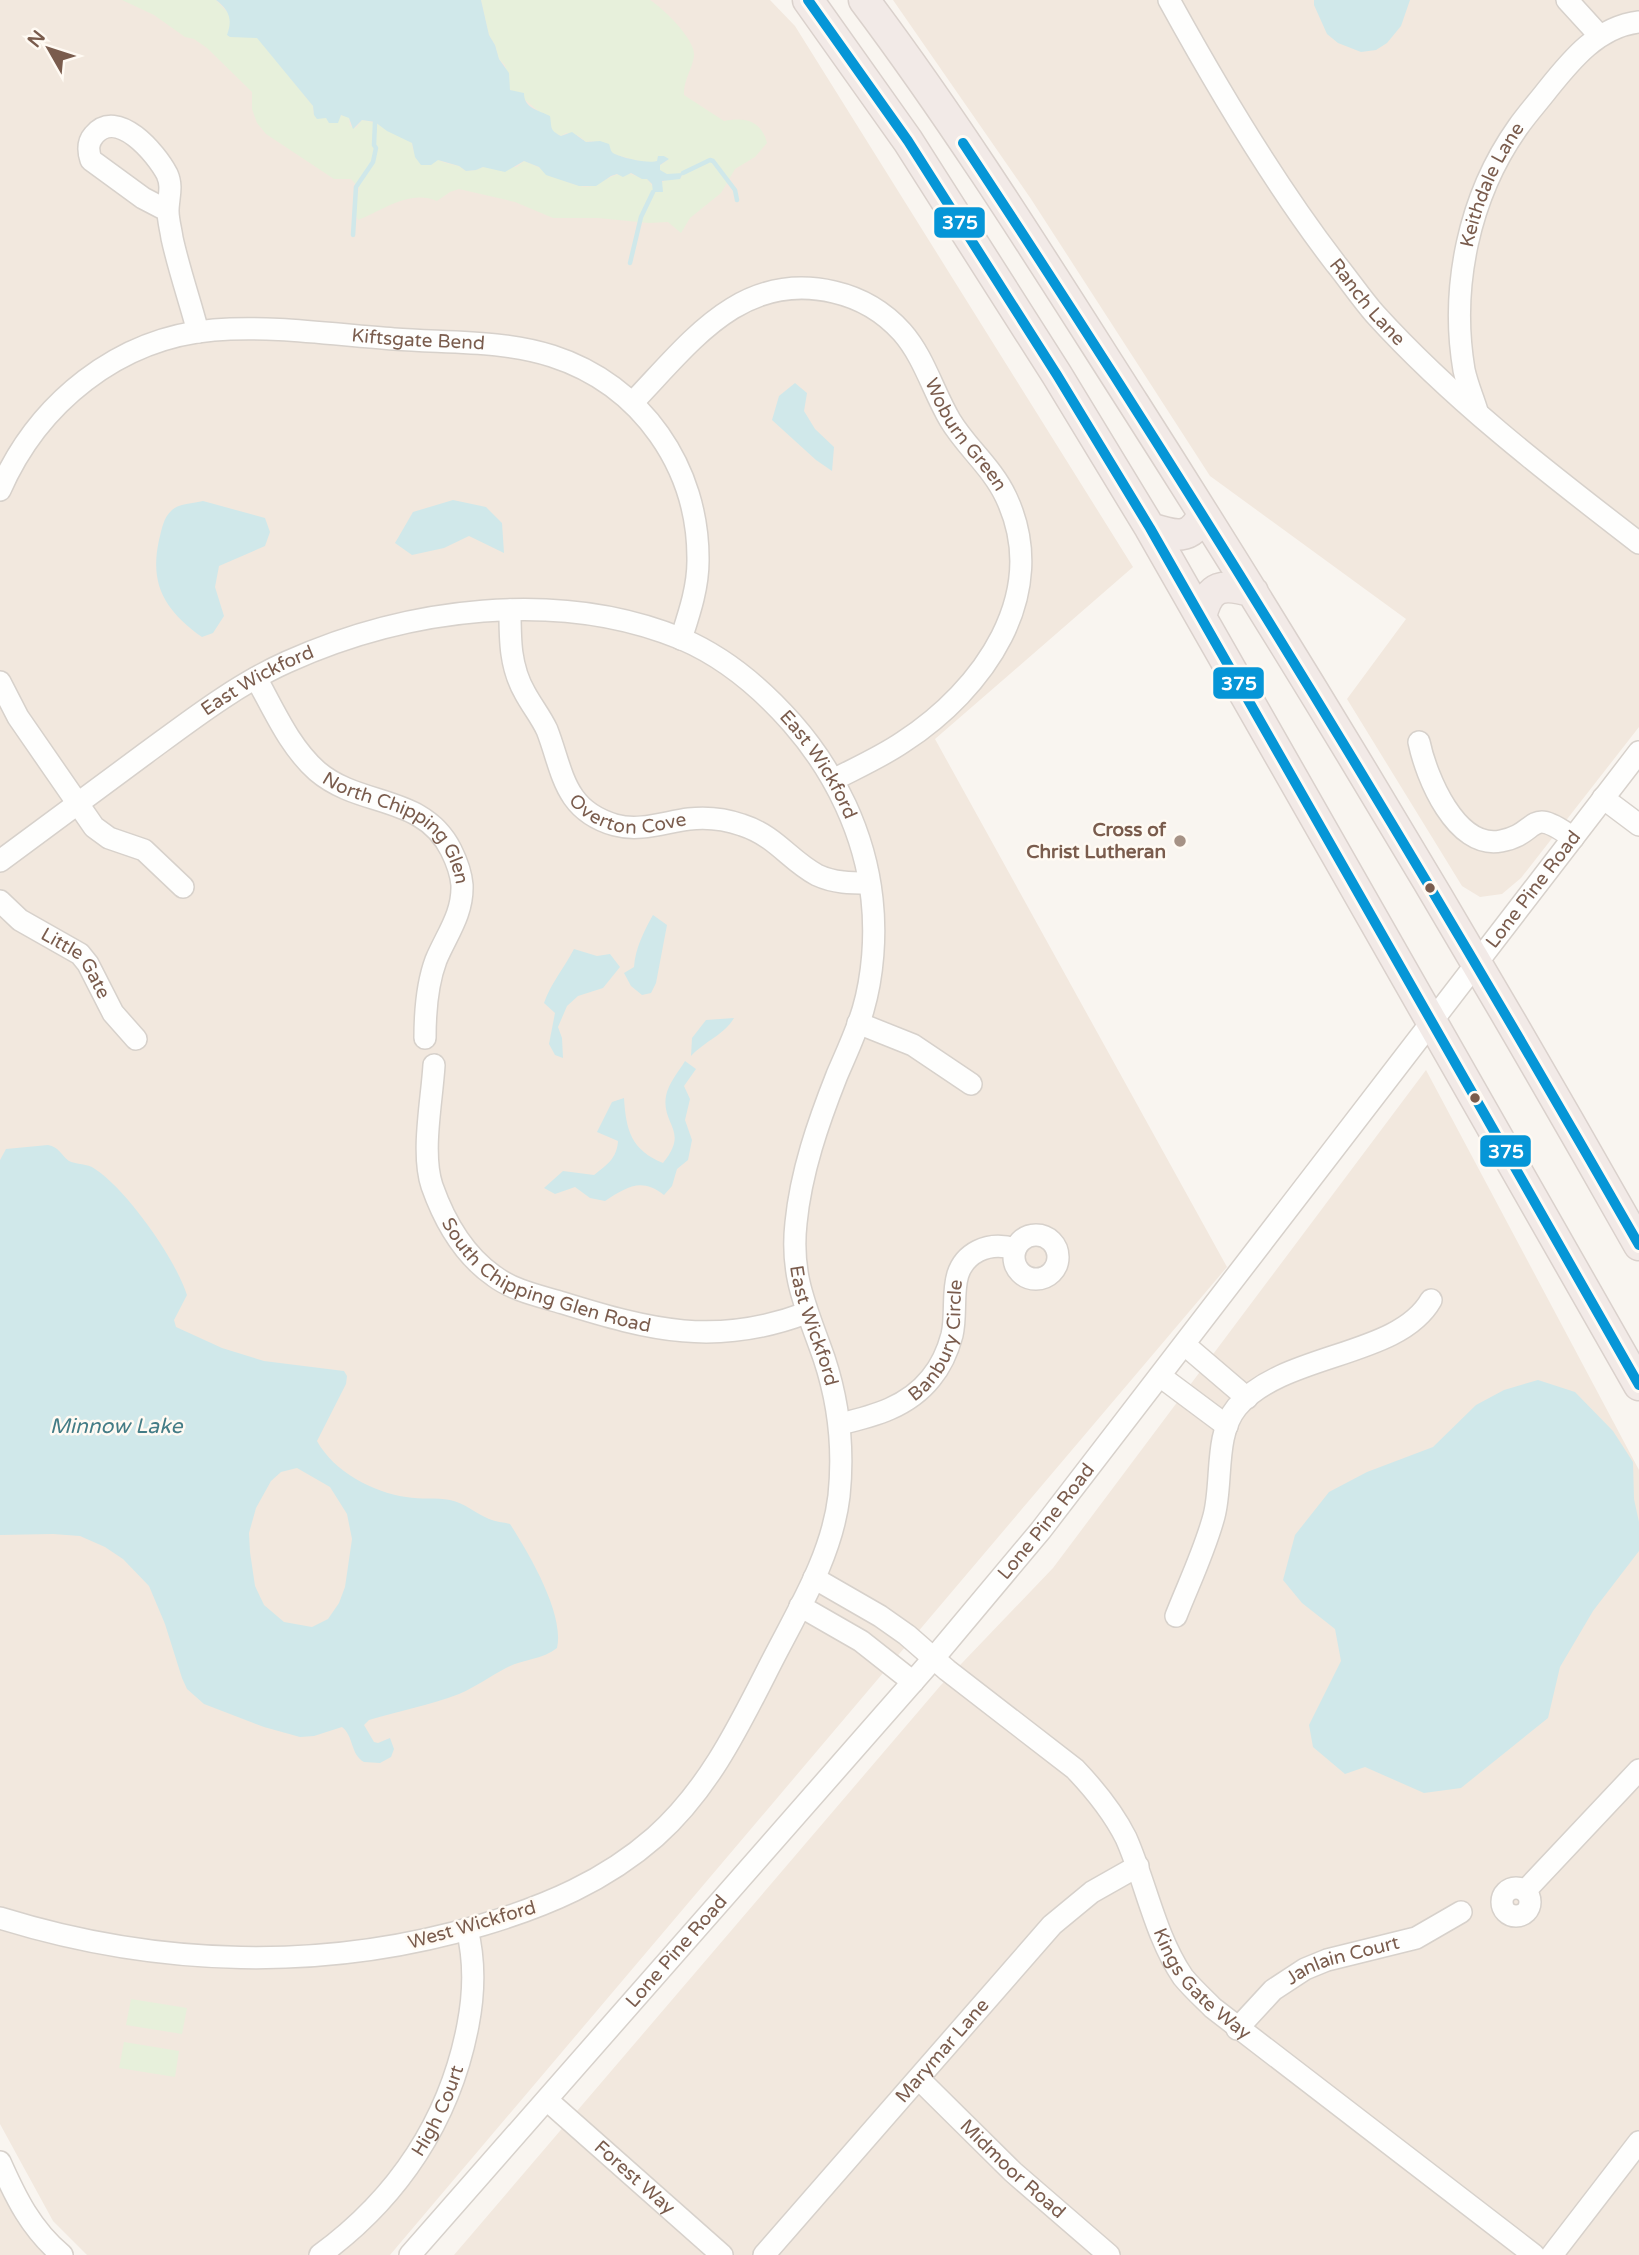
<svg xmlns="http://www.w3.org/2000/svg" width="1639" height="2255" font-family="'Varela Round',sans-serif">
  <rect width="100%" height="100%" fill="#f9f5f0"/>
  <path fill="#f2e8de" d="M0,0H770L795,26L1133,567L935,739L1227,1267L390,2255H87L53,2221L0,2124Z
    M893,0H1639V727L1521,878L1502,894L1480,897L1462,886L1347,699L1406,619L1210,476L1031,199Z
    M1426,1070L1639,1470V2255H454L941,1685L1053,1568Z
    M0,2175L57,2255H0Z"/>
  <path fill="#e7f0db" d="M122,0H216L230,15V37H257L313,106L314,115L338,119L340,115L349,117L350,126L356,128L362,120C379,122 397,134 412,143L413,150L446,163L459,166L466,171L476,170L483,167H517L524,161C543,167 560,182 580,186C597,190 605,176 621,174C632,172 637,178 647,179L653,187L670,178L680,179L683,174H666L660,170L659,166L668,160L664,156H659L657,161C648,165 627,158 617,155C606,151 599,138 586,142L579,136L566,133L561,136L553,132C551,128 550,124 548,121C543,114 518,93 510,90L505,65L499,59L495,45L489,35L481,0H650C664,9 696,40 694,56C692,70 683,81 684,95L724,121C745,117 761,120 767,143L755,157L735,169L721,193L690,218L681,233L668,222L649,223L598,218H553L515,202L459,189L450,192L437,201C409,189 382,211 358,220L355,213L359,188L351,179H334L266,134L257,123L252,109V92L207,48L194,39L185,37L154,15Z
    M131,1999L187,2008L182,2034L126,2025Z
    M124,2042L179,2051L175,2077L119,2068Z"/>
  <path fill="#d0e8ea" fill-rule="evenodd" d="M216,0H481L489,35L495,45L499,59L509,73L510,90L524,93C524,109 539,110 550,116C552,127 549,130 561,136L572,132L586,142L600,141L609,144C611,149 610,152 615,154C623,158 649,164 657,161L658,156H664L669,159L660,165V170L667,174L683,173L680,179L662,181L663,192H653L652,184L647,179H642L631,173L623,177L617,174L611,176L596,186H579L546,175L539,167L524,161L505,172L483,167L476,170L466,171L459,166L438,160L431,165H421L415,157L412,143L387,131L375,122L362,120L353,129L349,118L341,115L338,123H329L326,118L317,119L314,115L313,106L257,38L230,37L227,35C233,19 229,10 216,0Z
    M1314,0H1410L1401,26L1387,43L1376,50L1361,52L1338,43L1327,34L1314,5Z
    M795,383L807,393L804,411L815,429L834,447L832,471L816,460L772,420L779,396Z
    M453,500L486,507L502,523L504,553L469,536L444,548L412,555L395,543L413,512Z
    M203,501L265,518L270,532L265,546L219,566L215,587L224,616L213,633L202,637C166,611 149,586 159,540C162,529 163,518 172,510C178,504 194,503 203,501Z
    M653,915L667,925L656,983L651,993L642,995L631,986L624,973L634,967C635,949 644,931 653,915Z
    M574,949L597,956L610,954L620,967L603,988L578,996L567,1006L558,1027L562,1038L563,1058L555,1055L549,1044L555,1013L544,1003C551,983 564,968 574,949Z
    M734,1018C724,1035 705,1041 691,1056L692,1038L706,1020Z
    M685,1061L696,1069L684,1086L690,1099L685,1120L692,1140L688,1160L677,1169L672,1186L664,1195C641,1177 627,1187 605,1201L590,1198L575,1187L555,1194L544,1188L563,1171L594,1175C607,1165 617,1158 618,1141L597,1132L612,1102L624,1098C626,1130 631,1150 663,1163C690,1130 661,1125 666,1096C668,1084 679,1071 685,1061Z
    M48,1145C59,1147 61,1155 69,1161C77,1165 87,1163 95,1169C127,1190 175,1258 187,1295L174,1320L176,1327L222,1348L264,1361L344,1371L347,1376L346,1384L317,1441C334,1472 373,1492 406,1497C421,1500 436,1497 450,1500C465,1503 475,1513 489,1519C496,1522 503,1522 510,1524C528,1552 565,1614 557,1648C542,1660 523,1659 506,1668C490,1676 476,1687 459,1694C430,1705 399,1711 369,1720L364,1725L374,1742L378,1743L390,1738L394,1749L391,1757L380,1763L364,1762C350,1754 354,1736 342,1727L314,1736L300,1737L264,1727L204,1704L187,1689L182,1678L165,1624L149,1586L123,1559L105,1547L80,1536L53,1534L0,1535V1160L6,1149ZM297,1468L330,1487L347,1514L352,1539L345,1587L339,1603L328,1619L312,1627L284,1622L264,1605L255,1586L250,1552L249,1533L256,1508L271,1481L281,1472Z
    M1538,1380L1575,1392L1613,1431L1633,1462L1634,1499L1639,1522V1551L1593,1611L1560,1667L1548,1718L1461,1788L1424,1793L1365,1767L1345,1774L1313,1747L1309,1725L1341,1661L1335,1629L1302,1603L1283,1580L1295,1535L1329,1492L1367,1472L1433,1447L1476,1405L1504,1390Z"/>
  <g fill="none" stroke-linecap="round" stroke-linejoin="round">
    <path stroke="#d0e8ea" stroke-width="4.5" d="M683,173L710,160L713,161L735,190L737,200
      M353,235L356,187L373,162L376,148L374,145L375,122
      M630,263L641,217L653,192"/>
    <g stroke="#d7d1cb" stroke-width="24">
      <g id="minor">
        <path id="s1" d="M1169,0C1219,91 1273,182 1336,264C1349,280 1361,298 1375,314C1453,400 1547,472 1639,543"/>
        <path d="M1567,0L1599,35"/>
        <path d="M168,211L143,198L91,160C88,151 87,143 94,135C117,107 156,153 167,174C173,187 168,198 168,211C168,220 171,230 172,238C179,270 190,301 198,332"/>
        <path id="s2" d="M633,402C690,343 741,270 834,292C860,298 884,312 902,332C924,357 933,391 950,420C966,447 992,467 1006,497C1052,594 983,690 903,742C881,757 856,768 833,780"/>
        <path id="s3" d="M1477,411C1473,398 1467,384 1464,370C1450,287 1469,196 1518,127C1527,114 1538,102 1548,89C1572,59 1598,27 1639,22"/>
        <path id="s4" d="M0,490C38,403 118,338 214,330C272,325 336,335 394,339C446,343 503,340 552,356C642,385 699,468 698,561C698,588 689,614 681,639"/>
        <path id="s5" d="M510,610C510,640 510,667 525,693C532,706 541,717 547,730C563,771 563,810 615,825C640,832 665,822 689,819C707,817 725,819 742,825C776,836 789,860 817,875C834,883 851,883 869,883"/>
        <path id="s6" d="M256,678C274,710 289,746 317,771C360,808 423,794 451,850C456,860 461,873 462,885C463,914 447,934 436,960C427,984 425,1013 425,1038"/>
        <path d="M0,682L18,717L94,827L109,838L144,850L183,887"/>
        <path d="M1419,742C1426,776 1456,850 1501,841C1540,834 1527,804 1573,838"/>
        <path d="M1603,798L1639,825"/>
        <path id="s7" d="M0,861C48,825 97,789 146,753C191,720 236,685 287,662C407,608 558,588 682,639C724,657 762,689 792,723C835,772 865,834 872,899C876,935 873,976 863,1010C856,1033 846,1054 837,1075C818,1123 801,1172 796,1223C790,1277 807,1309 824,1358C839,1403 844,1448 839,1496C832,1556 798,1610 771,1663C739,1726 709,1789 655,1837C605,1881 546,1906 482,1925C324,1972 158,1967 0,1918"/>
        <path id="s8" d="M0,901L20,920L80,954L88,964L113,1013L136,1039"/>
        <path d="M858,1023L913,1045L971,1084"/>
        <path id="s9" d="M434,1065C432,1100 421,1153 432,1186C444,1220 464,1255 494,1276C514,1291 540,1296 563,1303C650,1330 716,1347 806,1313"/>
        <circle cx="1036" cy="1257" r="22"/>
        <path d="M1185,1345L1247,1398"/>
        <path d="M1160,1376L1227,1426"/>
        <path id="s10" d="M840,1424C874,1416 908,1407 931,1378C941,1366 948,1350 952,1335C959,1305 945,1268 978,1251C990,1245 1002,1245 1015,1249"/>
        <path id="s11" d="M814,1578L880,1616L907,1635L947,1670L1075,1769C1095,1790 1113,1812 1126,1838C1146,1883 1155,1936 1183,1977C1192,1988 1203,1998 1213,2008L1534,2255"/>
        <path d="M800,1606L861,1641L913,1682"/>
        <path d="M1176,1616C1189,1583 1205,1550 1214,1516C1223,1482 1214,1435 1237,1407C1284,1352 1398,1358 1431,1300"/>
        <circle cx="1516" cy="1902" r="14"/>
        <path d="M1525,1891L1639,1770"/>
        <path id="s12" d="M1237,2029L1273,1990L1305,1969L1327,1960L1416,1938L1461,1912"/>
        <path id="s13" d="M919,2079L1013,2172L1109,2255"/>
        <path id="s14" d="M547,2100L722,2255"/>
        <path d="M0,2162C16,2198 31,2229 62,2255"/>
        <path id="s15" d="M320,2255C398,2198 450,2120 468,2025C474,1994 475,1961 467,1929"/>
        <path id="s16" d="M410,2255L933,1659L1041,1530L1639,752"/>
        <path id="s17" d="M764,2255L1052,1925L1092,1892L1138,1866"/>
        <path d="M1552,2255L1639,2142"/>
      </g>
    </g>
    <g stroke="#dad1cc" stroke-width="33">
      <path id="highway" d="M808,0L908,141L1057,375L1150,528L1639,1385
        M864,0C961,129 1047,268 1134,404C1310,680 1478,960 1639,1245
        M1150,528C1174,536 1192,542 1203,513
        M1201,617C1209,584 1223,583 1253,592"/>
    </g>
    <use href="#minor" stroke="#fefefd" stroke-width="21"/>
    <use href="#highway" stroke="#f2eae7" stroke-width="30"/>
    <g stroke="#fffaf3" stroke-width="16">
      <path id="bus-1" d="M808,0L908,141L1057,375L1150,528L1639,1385
        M963,143C1201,503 1425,871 1639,1245"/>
    </g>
    <use href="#bus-1" stroke="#0696d7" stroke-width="10"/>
  </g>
  <circle fill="#a69286" stroke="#fffaf3" stroke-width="2.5" cx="1180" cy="841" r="7"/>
  <g fill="#7a5c4d" stroke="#fffaf3" stroke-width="2.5">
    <circle cx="1430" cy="888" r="6"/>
    <circle cx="1475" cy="1098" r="6"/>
  </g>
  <g text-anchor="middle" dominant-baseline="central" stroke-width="5" stroke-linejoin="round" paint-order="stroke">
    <g font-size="19" fill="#7a5c4d" stroke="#fffaf3">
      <text stroke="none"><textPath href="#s3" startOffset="234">Keithdale Lane</textPath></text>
      <text stroke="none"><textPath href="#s1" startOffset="362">Ranch Lane</textPath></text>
      <text stroke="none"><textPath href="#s4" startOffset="485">Kiftsgate Bend</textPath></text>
      <text stroke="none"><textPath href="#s2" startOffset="444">Woburn Green</textPath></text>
      <text stroke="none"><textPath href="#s7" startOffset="315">East Wickford</textPath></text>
      <text stroke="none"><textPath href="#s7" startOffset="945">East Wickford</textPath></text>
      <text stroke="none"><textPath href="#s5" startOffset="262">Overton Cove</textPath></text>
      <text stroke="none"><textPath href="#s6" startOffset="214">North Chipping Glen</textPath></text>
      <text stroke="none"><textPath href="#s16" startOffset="1769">Lone Pine Road</textPath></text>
      <text stroke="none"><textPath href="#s8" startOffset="100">Little Gate</textPath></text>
      <text stroke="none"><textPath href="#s9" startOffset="278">South Chipping Glen Road</textPath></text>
      <text stroke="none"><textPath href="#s7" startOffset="1533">East Wickford</textPath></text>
      <text stroke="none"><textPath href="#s10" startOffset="142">Banbury Circle</textPath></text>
      <text stroke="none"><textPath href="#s16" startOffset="971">Lone Pine Road</textPath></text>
      <text transform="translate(472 1925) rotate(-16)">West Wickford</text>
      <text stroke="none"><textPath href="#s16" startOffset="404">Lone Pine Road</textPath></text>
      <text stroke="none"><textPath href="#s12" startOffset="130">Janlain Court</textPath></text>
      <text stroke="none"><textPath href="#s11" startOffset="578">Kings Gate Way</textPath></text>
      <text stroke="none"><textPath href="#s17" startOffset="271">Marymar Lane</textPath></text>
      <text stroke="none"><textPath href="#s15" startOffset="189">High Court</textPath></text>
      <text stroke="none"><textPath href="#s13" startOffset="130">Midmoor Road</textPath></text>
      <text stroke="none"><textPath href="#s14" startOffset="117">Forest Way</textPath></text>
    </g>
    <g font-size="19" font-weight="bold" fill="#7a5c4d" stroke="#fffaf3" text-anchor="end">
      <text x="1166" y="830">Cross of<tspan x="1166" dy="22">Christ Lutheran</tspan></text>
    </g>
    <g font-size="21" font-style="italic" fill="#437c86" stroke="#fffaf3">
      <text x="116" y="1426">Minnow Lake</text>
    </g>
  </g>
  <g stroke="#fffaf3" stroke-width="2.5">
    <rect x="933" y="206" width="53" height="33" rx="7" fill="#0696d7"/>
    <rect x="1212" y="666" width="53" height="34" rx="7" fill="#0696d7"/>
    <rect x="1479" y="1134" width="53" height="34" rx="7" fill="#0696d7"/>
  </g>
  <g font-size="19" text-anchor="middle" font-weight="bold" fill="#fff">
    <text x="960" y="229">375</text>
    <text x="1239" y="690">375</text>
    <text x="1506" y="1158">375</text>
  </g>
  <g transform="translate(49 49) rotate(309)" stroke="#fffaf3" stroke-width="5" paint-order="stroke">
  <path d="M0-5L12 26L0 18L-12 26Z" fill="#7a5c4d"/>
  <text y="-10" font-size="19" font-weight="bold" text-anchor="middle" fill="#7a5c4d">N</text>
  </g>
</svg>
